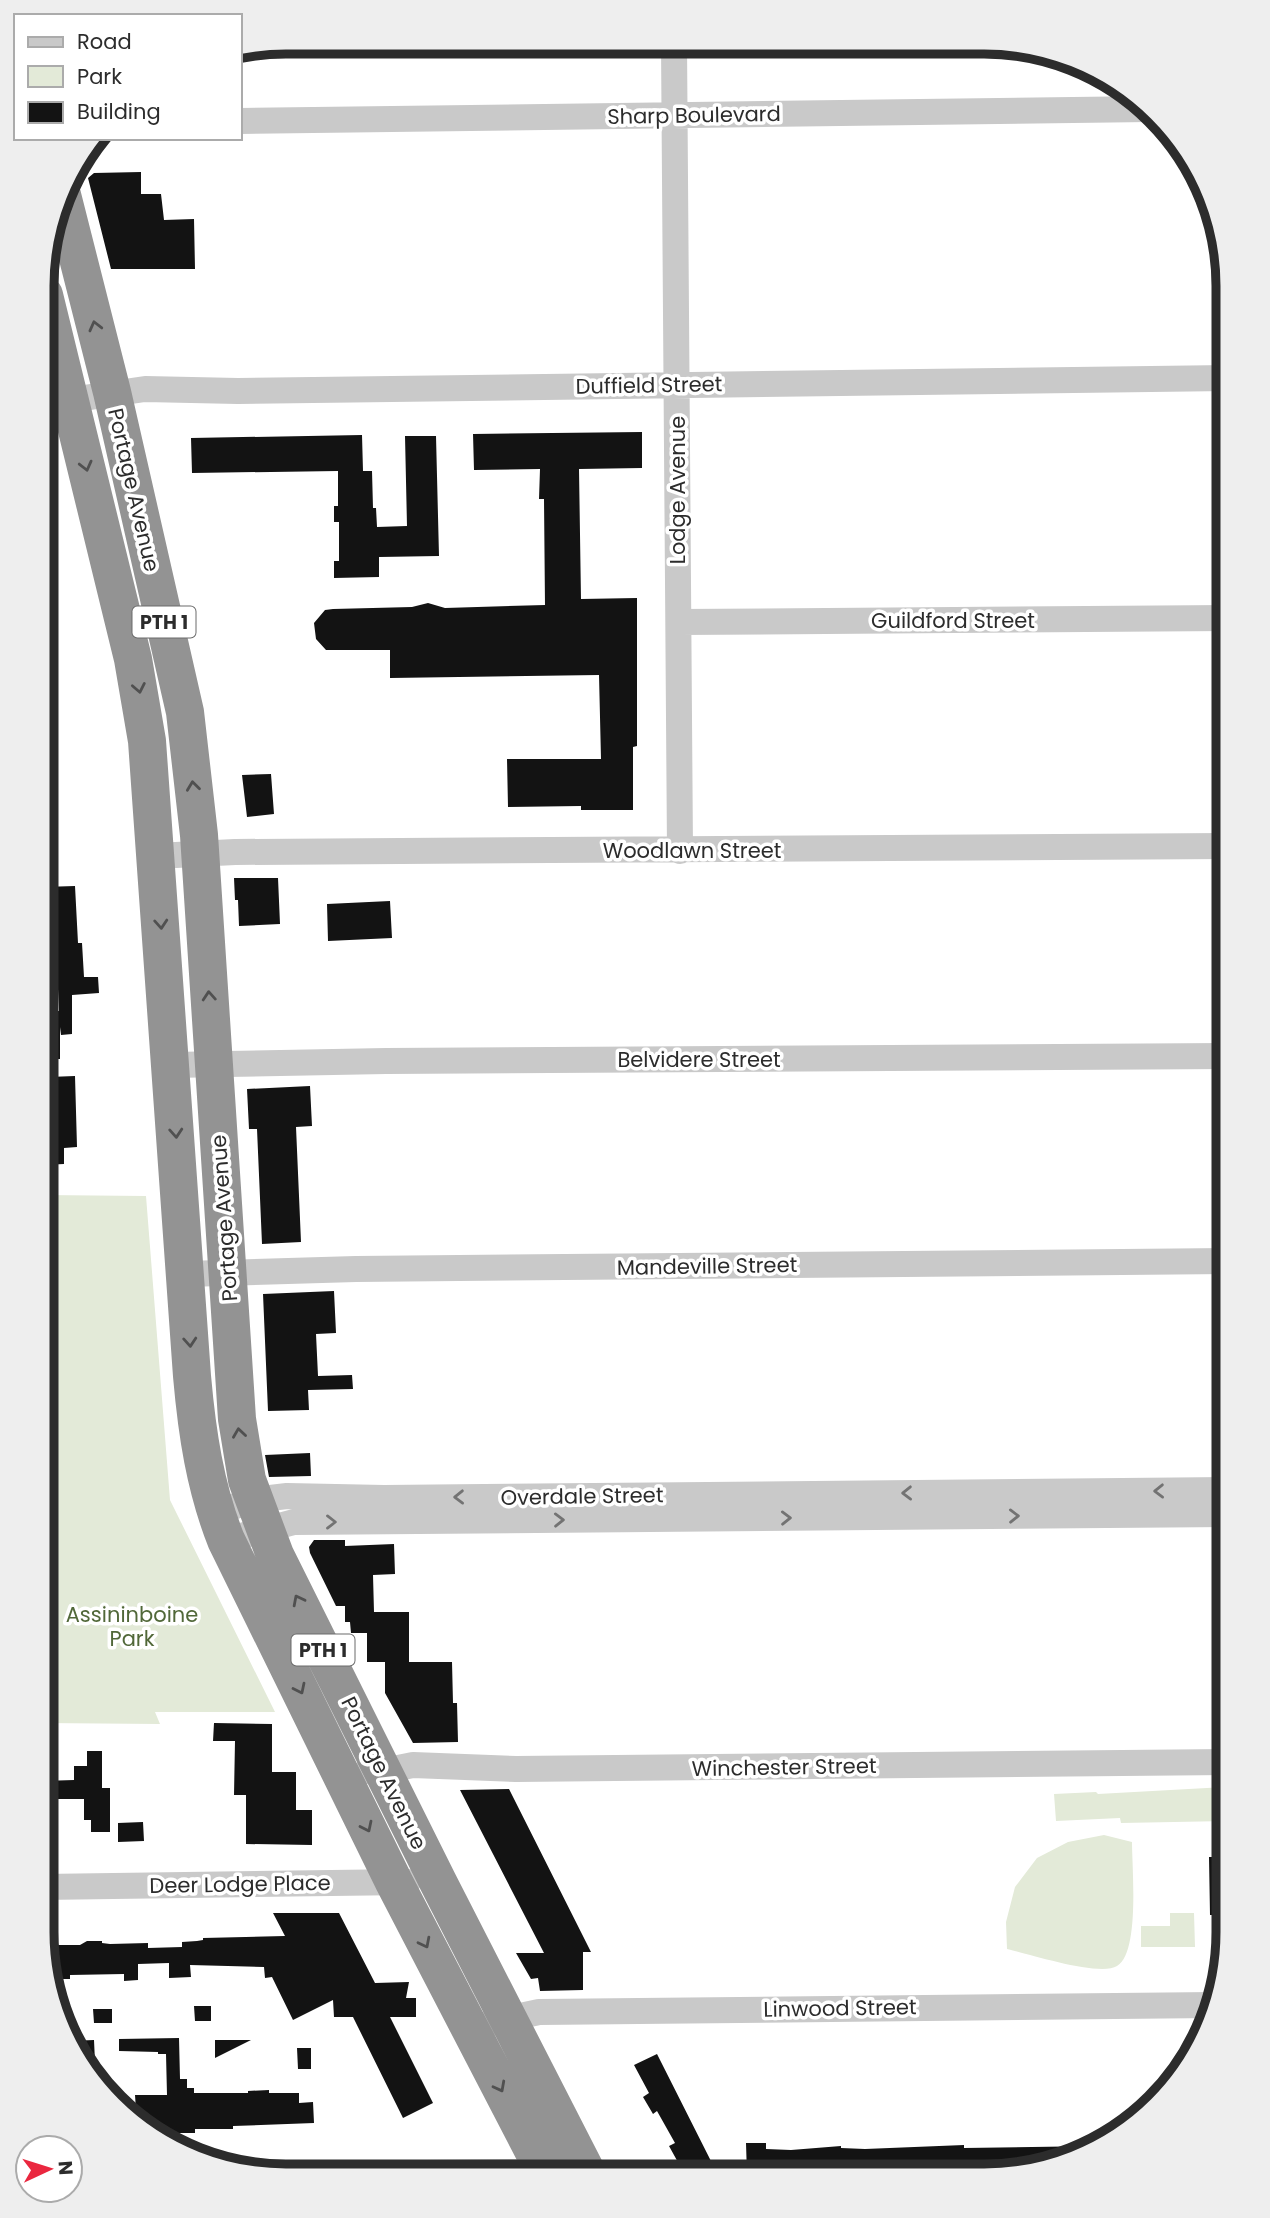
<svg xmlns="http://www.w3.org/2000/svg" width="1270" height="2218" font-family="Poppins,sans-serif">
  <rect width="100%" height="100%" fill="#fff"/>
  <path fill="#e3ead8" d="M43,1195L146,1196L170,1500L275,1712H155L160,1724L42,1723Z
    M1225,1787L1227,1821L1121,1823L1120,1818L1056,1821L1054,1794L1096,1792L1098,1794Z
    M1104,1835L1132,1842C1132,1868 1140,1953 1117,1966C1100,1977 1029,1954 1007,1949L1006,1922L1015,1887L1037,1858L1068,1842Z
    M1170,1913H1194L1195,1947H1141V1926H1170Z"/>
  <path fill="#131313" d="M141,172V194H161L164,220L194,219L195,269H111L88,178L94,173Z
    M642,432V468L579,469L581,599L637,598V746L633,747V810H581V806L508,807L507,759H601L599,675L390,678V650H326L316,639L314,623L325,610L333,609L412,607L428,603L445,608L545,605L544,499H539L540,469L474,470L473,434Z
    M362,435L363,471H372L373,508H376L377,527L407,526L405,436H436L439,556L379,557V577L334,578V561H339V522H334V506H338V471L192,473L191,438Z
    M271,774L274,814L247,817L242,775Z
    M234,878H278L280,924L239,926L238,900H235Z
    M75,886L78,943H82L84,977H98L99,993L72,995V1034L61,1035L60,1027V1059H43V1011H59L55,923H52L51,916H43V887Z
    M390,901L392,938L328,941L327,904Z
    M75,1076L77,1147L64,1148V1164L43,1165V1127L51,1126L49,1077Z
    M310,1086L312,1126L296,1127L301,1242L262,1244L257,1129H249L247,1089Z
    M334,1291L336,1333L316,1334L318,1376L352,1375L353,1389L308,1390L309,1410L268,1411L263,1294Z
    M310,1453L311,1476L269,1477L265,1455Z
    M314,1540H345V1546L394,1544L395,1574L373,1575L374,1612H409V1662H452L453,1703H457L458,1742L413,1743L385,1693V1662H367V1633H351L350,1622H345V1606H336L310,1553L309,1547Z
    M214,1723L272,1724V1772H296V1810H312V1845L246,1844V1795H234L235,1741H213Z
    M87,1751H102V1788H110V1832H91V1820H84V1799H42V1781L74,1780V1766H87Z
    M509,1789L591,1952H583V1990L540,1991L538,1978L531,1979L516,1953H544L460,1790Z
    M143,1822L144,1841L118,1842V1823Z
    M1209,1857H1227V1915H1210Z
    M273,1913H339L375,1983L409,1982L406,1998H416V2017H390L433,2103L403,2118L353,2017H334L333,2000L293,2020L272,1977L265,1978L264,1967L190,1965L191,1977L169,1978V1963L138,1964V1980L124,1981V1974L70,1975V1979H50L46,1945H80L87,1941H102V1943L110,1944L148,1943V1948L182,1947V1942L197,1941L203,1940V1938L285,1936Z
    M194,2006H211V2021H195Z
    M93,2009H112V2023H94Z
    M179,2038L180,2079H187V2088H194V2093H248V2091L269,2090V2093H299V2103L313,2102L314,2123L233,2126V2129H195V2133H169V2130H149L137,2125L135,2095H167L166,2054H158V2052L119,2051V2039Z
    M94,2040L95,2062H81L70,2041Z
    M215,2040H251L215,2058Z
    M297,2048H311V2069H298Z
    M657,2054L718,2175H685L669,2146L675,2143L657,2111L653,2114L643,2097L649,2093L634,2065Z
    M746,2143H766V2149L791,2150L841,2146V2148L865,2149L964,2145V2148L1097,2146L1062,2163L983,2176L747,2175Z"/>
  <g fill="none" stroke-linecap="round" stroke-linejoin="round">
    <path stroke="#c9c9c9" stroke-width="26" d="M674,44L680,851
      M240,121L1149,109
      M70,400L145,389L238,391L1228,378
      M679,622L1228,618
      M156,856L235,852L1228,846
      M171,1065L386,1061L1228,1056
      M186,1274L356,1269L1228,1261
      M215,1513L253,1500L287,1496L384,1498L1228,1490
      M226,1540L294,1522L1228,1514
      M367,1771H383L413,1765L516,1769L1228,1762
      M42,1887L408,1882
      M492,2022L539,2012L1214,2005
      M341,2174L516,2172L543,2168L554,2162"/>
    <path stroke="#939393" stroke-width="38" d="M62,195L112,392L185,712L199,835L237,1419L247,1480L275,1555L438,1882L588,2175
      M44,295L133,659L147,741L192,1376C197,1433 205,1487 226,1540L394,1882L546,2175"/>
  </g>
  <defs><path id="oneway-chevron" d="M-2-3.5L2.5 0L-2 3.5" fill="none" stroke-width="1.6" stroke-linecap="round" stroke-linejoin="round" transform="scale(1.75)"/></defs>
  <g stroke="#505050">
    <use href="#oneway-chevron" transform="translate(95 326) rotate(-104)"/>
    <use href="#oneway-chevron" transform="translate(86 466) rotate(76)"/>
    <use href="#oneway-chevron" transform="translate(139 688) rotate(79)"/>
    <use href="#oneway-chevron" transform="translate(193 786) rotate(-97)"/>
    <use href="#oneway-chevron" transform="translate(161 924) rotate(86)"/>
    <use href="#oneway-chevron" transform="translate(209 996) rotate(-94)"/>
    <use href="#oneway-chevron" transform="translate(176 1133) rotate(86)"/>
    <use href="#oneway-chevron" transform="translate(190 1342) rotate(86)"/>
    <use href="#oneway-chevron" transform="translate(239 1433) rotate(-98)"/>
    <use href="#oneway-chevron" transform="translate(298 1600) rotate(-117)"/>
    <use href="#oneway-chevron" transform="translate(300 1689) rotate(64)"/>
    <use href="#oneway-chevron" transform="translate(367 1827) rotate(64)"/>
    <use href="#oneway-chevron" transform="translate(425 1943) rotate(63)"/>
    <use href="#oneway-chevron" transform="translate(500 2087) rotate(62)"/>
  </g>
  <g stroke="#737373">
    <use href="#oneway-chevron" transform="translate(1159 1491) rotate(179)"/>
    <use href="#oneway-chevron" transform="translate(907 1493) rotate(179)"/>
    <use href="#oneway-chevron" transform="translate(459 1497) rotate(179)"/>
    <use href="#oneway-chevron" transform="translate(1014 1516) rotate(-1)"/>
    <use href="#oneway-chevron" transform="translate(786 1518) rotate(-1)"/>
    <use href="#oneway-chevron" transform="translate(559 1520) rotate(-1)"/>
    <use href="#oneway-chevron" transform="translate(331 1522)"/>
  </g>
  <g text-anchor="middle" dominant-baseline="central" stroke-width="7" stroke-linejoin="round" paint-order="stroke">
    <g fill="#fff" stroke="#6b6b6b" stroke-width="2">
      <rect x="132.5" y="606.5" width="63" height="31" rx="5"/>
      <rect x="291.5" y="1634.5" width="63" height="31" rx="5"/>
    </g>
    <g font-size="19" font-weight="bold" fill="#2c2c2c">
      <text x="164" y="622">PTH 1</text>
      <text x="323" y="1650">PTH 1</text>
    </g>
    <g font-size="21" fill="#2c2c2c" stroke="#fff">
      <text transform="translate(694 115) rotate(-1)">Sharp Boulevard</text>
      <text transform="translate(649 385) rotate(-1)">Duffield Street</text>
      <text transform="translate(134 490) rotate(77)">Portage Avenue</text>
      <text transform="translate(677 490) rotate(-90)">Lodge Avenue</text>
      <text x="953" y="620">Guildford Street</text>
      <text x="692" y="850">Woodlawn Street</text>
      <text x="699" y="1059">Belvidere Street</text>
      <text transform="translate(224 1218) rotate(-94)">Portage Avenue</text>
      <text transform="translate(707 1266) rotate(-1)">Mandeville Street</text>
      <text transform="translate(582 1496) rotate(-1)">Overdale Street</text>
      <text transform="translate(784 1767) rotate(-1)">Winchester Street</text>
      <text transform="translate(384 1773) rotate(64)">Portage Avenue</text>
      <text transform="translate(240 1884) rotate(-1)">Deer Lodge Place</text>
      <text transform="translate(840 2008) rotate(-1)">Linwood Street</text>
    </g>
    <g font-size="21" fill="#516839" stroke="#fff">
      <text x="132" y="1614">Assininboine<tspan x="132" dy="24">Park</tspan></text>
    </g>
  </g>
  <path d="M0 0H1270V2218H0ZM286 54H984A232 232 0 0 1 1216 286V1932A232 232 0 0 1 984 2164H286A232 232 0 0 1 54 1932V286A232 232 0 0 1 286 54Z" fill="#eee" fill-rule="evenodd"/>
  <path fill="none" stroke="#2c2c2c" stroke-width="9" d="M286 54H984A232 232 0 0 1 1216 286V1932A232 232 0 0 1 984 2164H286A232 232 0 0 1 54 1932V286A232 232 0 0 1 286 54Z"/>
  <rect x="14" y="14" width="228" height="126" fill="#ffffff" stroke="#ababab" stroke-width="2"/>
  <rect x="28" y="37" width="35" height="10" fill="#c9c9c9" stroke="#ababab" stroke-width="2"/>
  <text x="77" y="49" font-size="21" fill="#2c2c2c">Road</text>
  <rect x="28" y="66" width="35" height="21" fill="#e3ead8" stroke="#ababab" stroke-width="2"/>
  <text x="77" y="84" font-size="21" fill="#2c2c2c">Park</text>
  <rect x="28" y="102" width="35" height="21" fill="#131313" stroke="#ababab" stroke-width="2"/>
  <text x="77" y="119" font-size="21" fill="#2c2c2c">Building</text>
  <g transform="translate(49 2169) rotate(86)"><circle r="33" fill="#ffffff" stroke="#ababab" stroke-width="2"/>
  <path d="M0-5L12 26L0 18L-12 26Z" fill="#ea273f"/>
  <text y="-10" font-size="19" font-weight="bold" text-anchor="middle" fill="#2c2c2c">N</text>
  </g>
</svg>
